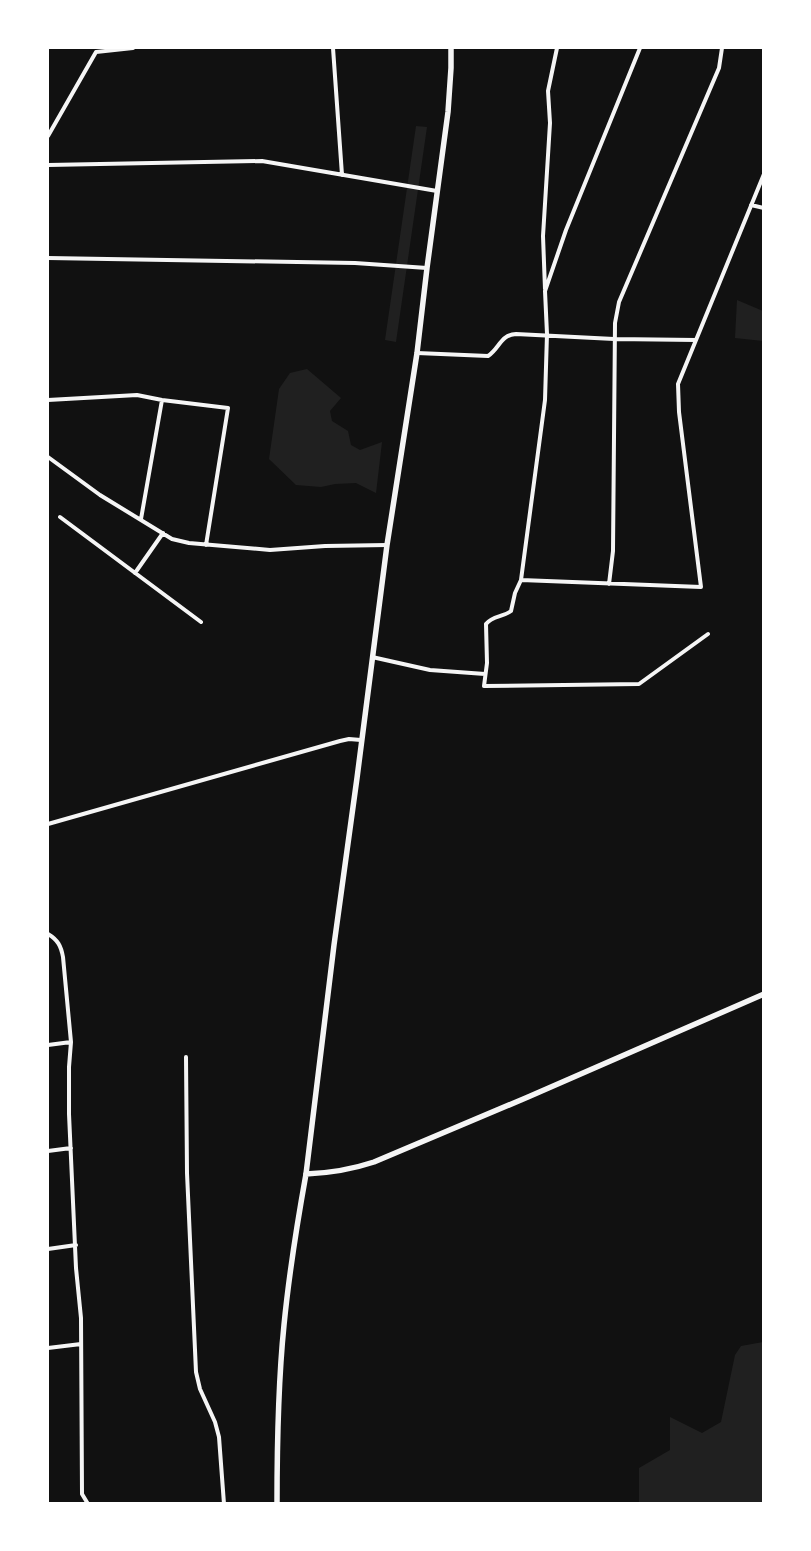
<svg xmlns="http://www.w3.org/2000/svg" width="811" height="1551" font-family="'Alegreya Sans',sans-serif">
  <rect width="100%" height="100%" fill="#111"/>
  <path fill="#202020" d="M416,126L427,127L396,342L385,340Z
    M737,300L763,311V341L735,338Z
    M307,369L341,398L330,411L332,421L348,431L351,445L360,450L382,442L376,493L356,483L335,484L321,487L296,485L269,459L279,389L290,373Z
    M763,1342V1503H639V1468L670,1450V1417L702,1433L721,1422L735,1355L741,1346Z"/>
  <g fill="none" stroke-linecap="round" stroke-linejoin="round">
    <path stroke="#f5f5f5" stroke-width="4" d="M333,48L342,175
      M640,48L566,230L545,291L547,334L545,400L521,580L701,587L679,412L678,384L764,174
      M48,136L96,52L133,48
      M48,165L262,161L437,191
      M751,205L764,208
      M48,258L355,263L427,268
      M545,289L543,236L550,123L548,91L557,48
      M417,353L488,356C500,348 500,335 516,334L614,339L696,340
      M48,400L137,395L162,400L228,408L206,545
      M48,457L100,495L172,539L189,543L270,550L325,546L387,545
      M60,517L201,622
      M141,519L162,400
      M135,573L163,533
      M521,580L515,593L511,611C503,617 492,616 486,624L487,663L484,686L639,684L708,634
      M609,584L613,551L615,323L619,302L719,68L722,48
      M372,657L430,670L485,674
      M48,824L340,741L349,739L361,740
      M48,934C58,940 61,946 63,957L71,1042L69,1067V1114L76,1268L81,1318L82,1494L88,1504
      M48,1045L71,1042
      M186,1057L187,1173L196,1372L200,1389L215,1422L219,1437L224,1504
      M48,1151L71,1148
      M48,1249L76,1245
      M48,1348L81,1344"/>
    <path stroke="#f5f5f5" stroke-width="5.5" d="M306,1174L334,945L357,778L387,545L417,353L427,268L448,112L451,68V48"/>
    <path stroke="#f5f5f5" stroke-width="5.5" d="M277,1504C277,1444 278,1384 284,1325C289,1274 297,1224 306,1174C331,1173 350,1170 374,1162L528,1097L764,994"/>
  </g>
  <rect width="811" height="1551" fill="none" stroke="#ffffff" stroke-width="98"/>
</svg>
